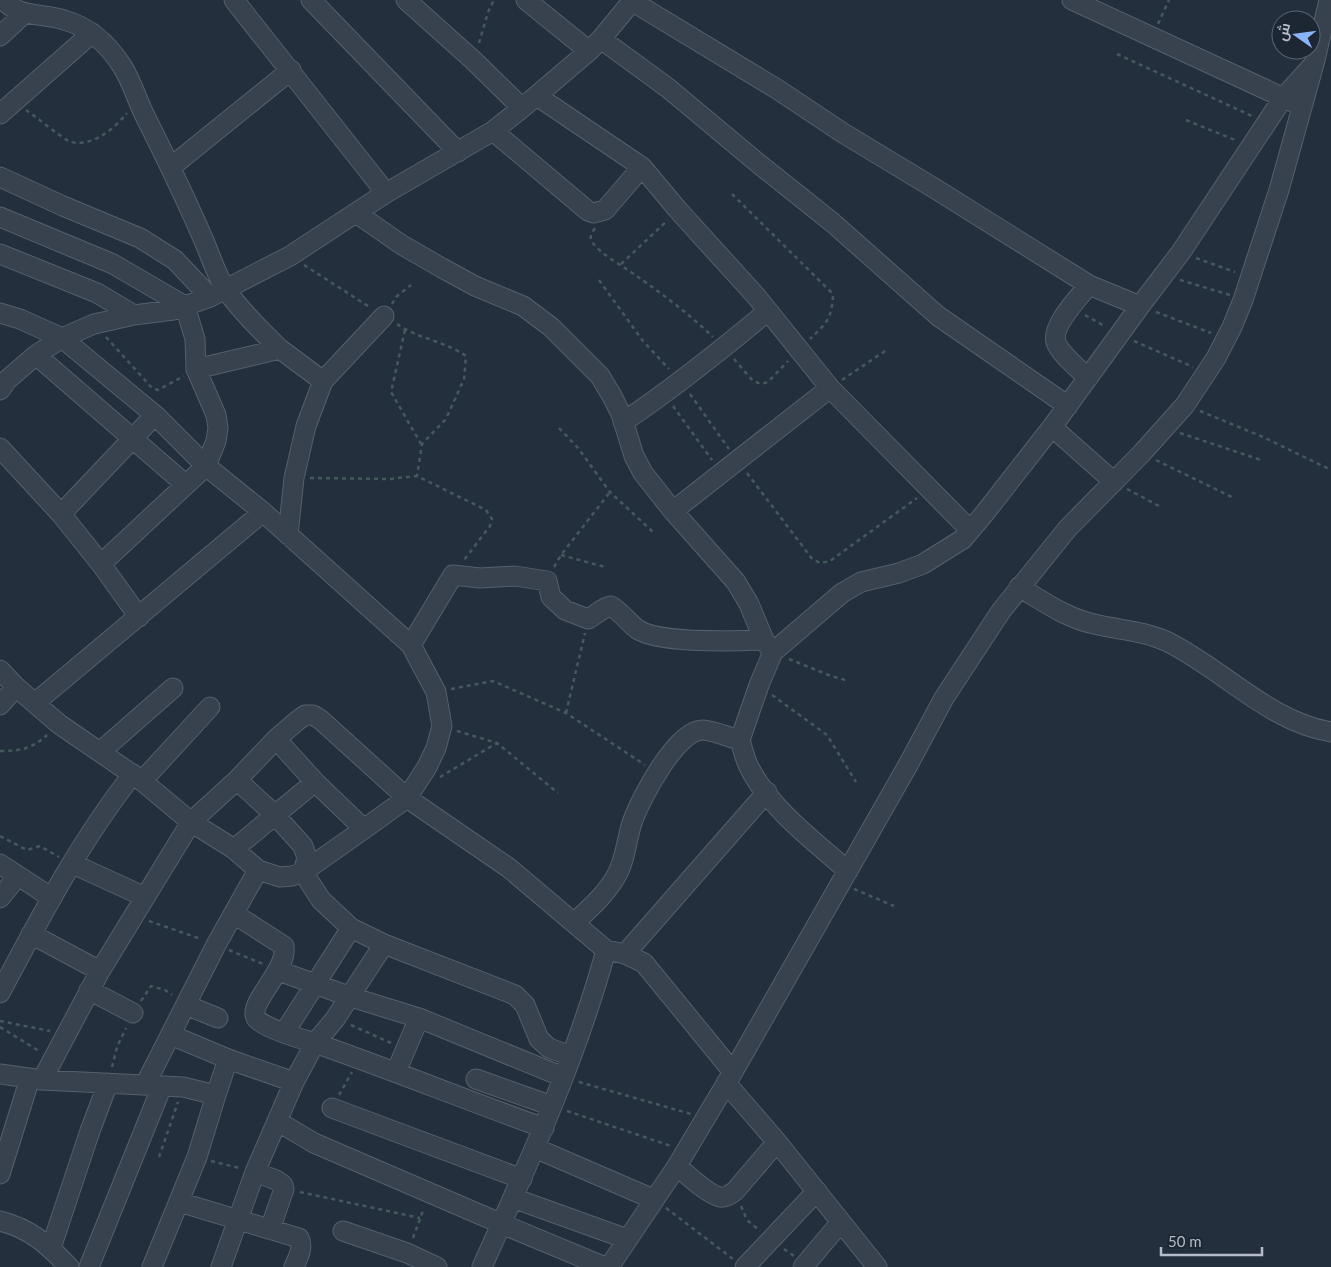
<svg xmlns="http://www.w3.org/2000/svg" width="1331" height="1267" font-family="Lato,Cairo,sans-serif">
  <rect width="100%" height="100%" fill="#242f3e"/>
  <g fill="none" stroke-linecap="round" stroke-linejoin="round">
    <g stroke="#565f6c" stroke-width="21">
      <path id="minor" d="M4,0C18,18 44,13 64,20C89,27 108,44 122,66C132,81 137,101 146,118C165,156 184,195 201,234C209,251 216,275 226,290C242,312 261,331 280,349
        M234,0L386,193
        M311,0L458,152
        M406,0L473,60L522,108
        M526,0L589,51
        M630,0L777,89L843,133L934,188L1089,285L1140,306
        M1072,0L1295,103
        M0,36L25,13
        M601,39L668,88L759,164L833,223L938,316L1068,406
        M537,96L642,167L678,210L756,296L830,388L970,530
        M0,114L92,33
        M493,131L588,211L593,213L605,210L642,167
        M171,167L291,70
        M0,177L63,206L140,238L175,260L210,297
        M356,213L402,245L442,268L475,286L523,306L551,327L600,376L612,396L621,414L634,456L643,473L673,511L736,582L749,604L764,640
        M0,217L113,264L185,306L195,339L196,369L216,415L218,428L216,441L206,466L101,564
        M0,254L97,293L134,315
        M0,313L20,319L62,338L155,415L206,466L263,512L411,645L436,692L442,726L436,748L427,767L407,798L364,829L315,782L276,739
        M36,355L185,484
        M196,369L280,349L323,381L384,316
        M1088,378C1080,370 1059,353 1056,342C1051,326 1079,297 1089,285
        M0,390L7,380L36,355L62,338L94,324L134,315L173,310L185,306L210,297L290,256L386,193L493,131L522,108L589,51L601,39L633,0
        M623,422C674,388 721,350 768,311
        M1052,427L1114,482
        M0,448L61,514L101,564L139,617
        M673,511L830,388
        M61,514L155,415
        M288,535L294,478L306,426L323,381
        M1019,587C1043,601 1066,618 1094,624C1119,630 1145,631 1168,642C1224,670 1268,721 1331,732
        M411,645L453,575L480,578L515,576L547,581L551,597L565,610L588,619C596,615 603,607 611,606C621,612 628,622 637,629C659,644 736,641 764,640L771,650
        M0,670L16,687L59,724L142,781L191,822L234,849L258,870L280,877L292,876L303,872L364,829
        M36,702L263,512
        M0,705L16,687
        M740,740C743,750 745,760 750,769C771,809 814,841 848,871
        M100,752L173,688
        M237,780L275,815L303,846L307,858L303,872L321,900L351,928L384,944L515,995L525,1005L539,1039L549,1048L571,1056
        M142,781L210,707
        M234,849L315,782
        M0,864L52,898
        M73,864L145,897
        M0,898L17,877
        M234,914L284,946C288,970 248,1002 256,1018C261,1027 301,1039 312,1042C390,1069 466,1100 544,1128
        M574,923C589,909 605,895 615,878C626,861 626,839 633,820C641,798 677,729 703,730C715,731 728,737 740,740L759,685L773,652L842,593L861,582L899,573L923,564L963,539L984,514L1052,427L1140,306L1181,252L1283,98L1311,67
        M31,934L100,971
        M625,954L767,792
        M279,971L351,997L419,1018L563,1077
        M89,990L133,1013
        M0,993C40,918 80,841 133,774
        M186,1005L218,1018
        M284,1033L351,928
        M171,1035L228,1059L294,1082
        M396,1072L419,1018
        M0,1074L42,1080L183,1087L216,1095
        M476,1079L552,1106
        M42,1080L100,971L191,822L237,780L276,739L297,721L305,715H313L321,720L407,798L509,868L606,950L625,954L644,963L733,1072
        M726,1083L777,1142L877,1267
        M145,1085L216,945L258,870
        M332,1108L522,1179
        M277,1121L314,1143L502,1224L605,1267
        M535,1148L653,1199
        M677,1166C688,1175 707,1194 720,1197C726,1198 731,1194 735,1191L777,1142
        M255,1172L276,1180L283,1185L284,1189L270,1229
        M0,1174L30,1078
        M513,1198L627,1239
        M179,1202L299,1238C304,1248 298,1257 294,1267
        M0,1221C31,1229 47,1244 69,1267
        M343,1231L407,1253L437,1267
        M51,1248L90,1131L108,1083
        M89,1267L162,1086
        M152,1267L197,1157L216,1095L228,1059
        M221,1267L255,1172L294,1082L315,1043L335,1019L384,944
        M482,1267C528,1164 576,1060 606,950
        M609,1267L677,1166L733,1072L908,765L944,698L1001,611L1068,528L1142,453L1185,405L1216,358L1232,327L1243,300L1279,190L1314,64L1329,0
        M745,1267L817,1191
        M803,1267L841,1222"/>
    </g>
    <path stroke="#44595c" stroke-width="2.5" stroke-dasharray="4 4" stroke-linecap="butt" d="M1158,24L1169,0
      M479,43L488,12L494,0
      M1117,54L1252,116
      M26,110C34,115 65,141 71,142C93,147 114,129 127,113
      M1186,120L1235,140
      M732,194L833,294C832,318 827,323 810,339
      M595,228C592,233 589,237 592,242C601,255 625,267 638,277C664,295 690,315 713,337
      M1196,258L1235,272
      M621,264L668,220
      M304,265L371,308
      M599,280L643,341L669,369
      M1180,280L1230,295
      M392,304L396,297L411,285
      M1156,312L1211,333
      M1085,315L1106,327
      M397,324C418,339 445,341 466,356L464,379L446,419L422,444L417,476
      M405,330L391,392L421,444
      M106,337L152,388L158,390L184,376
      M1134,341L1193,367
      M734,359L753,381L761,384L768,382L788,361
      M842,380L888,349
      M690,394L729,449
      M673,406L712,460
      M1200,411L1263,437L1331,470
      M559,428L578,448L610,492L653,532
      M1180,433L1261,460
      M1156,460L1234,498
      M747,473L813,560L821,563L830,561L917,498
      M310,478L389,479L417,476L486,510L492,519L490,526L464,560
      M1127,489L1159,506
      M561,555L605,567
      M554,567L561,555L610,492
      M789,659L831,676L849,681
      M451,689L493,681L566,713L645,765
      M772,695L827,735L856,782
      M566,713L585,633
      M457,731L497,743L558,793
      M0,751C20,751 32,749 47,735
      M440,777L497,743
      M0,836L27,850L40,846L59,857
      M854,889L894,906
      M149,921L201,939
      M229,950L263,964
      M141,1001L151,986L165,990L172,995
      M0,1021L50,1031
      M351,1025L391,1043
      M0,1027L39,1051
      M112,1067L117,1047L126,1028
      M579,1082L691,1114
      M339,1095L352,1072
      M567,1111L671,1146
      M159,1157L178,1102
      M211,1161L239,1168
      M300,1192L420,1218
      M741,1206L747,1220L760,1231
      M666,1208L733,1259
      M413,1238L424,1208
      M784,1249L794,1256"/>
    <use href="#minor" stroke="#38414e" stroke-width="19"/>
  </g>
  <g transform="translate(1296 35) rotate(284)"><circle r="24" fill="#1d2633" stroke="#59626f"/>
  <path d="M0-4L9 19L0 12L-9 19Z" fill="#8ab4f8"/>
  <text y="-8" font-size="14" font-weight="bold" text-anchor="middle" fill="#b4bcc9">ش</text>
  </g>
  <path d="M1161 1247v8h101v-8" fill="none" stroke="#b4bcc9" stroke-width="2.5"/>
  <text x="1168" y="1247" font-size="15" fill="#b4bcc9" stroke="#1d2633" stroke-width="4" paint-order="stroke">50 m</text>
</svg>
